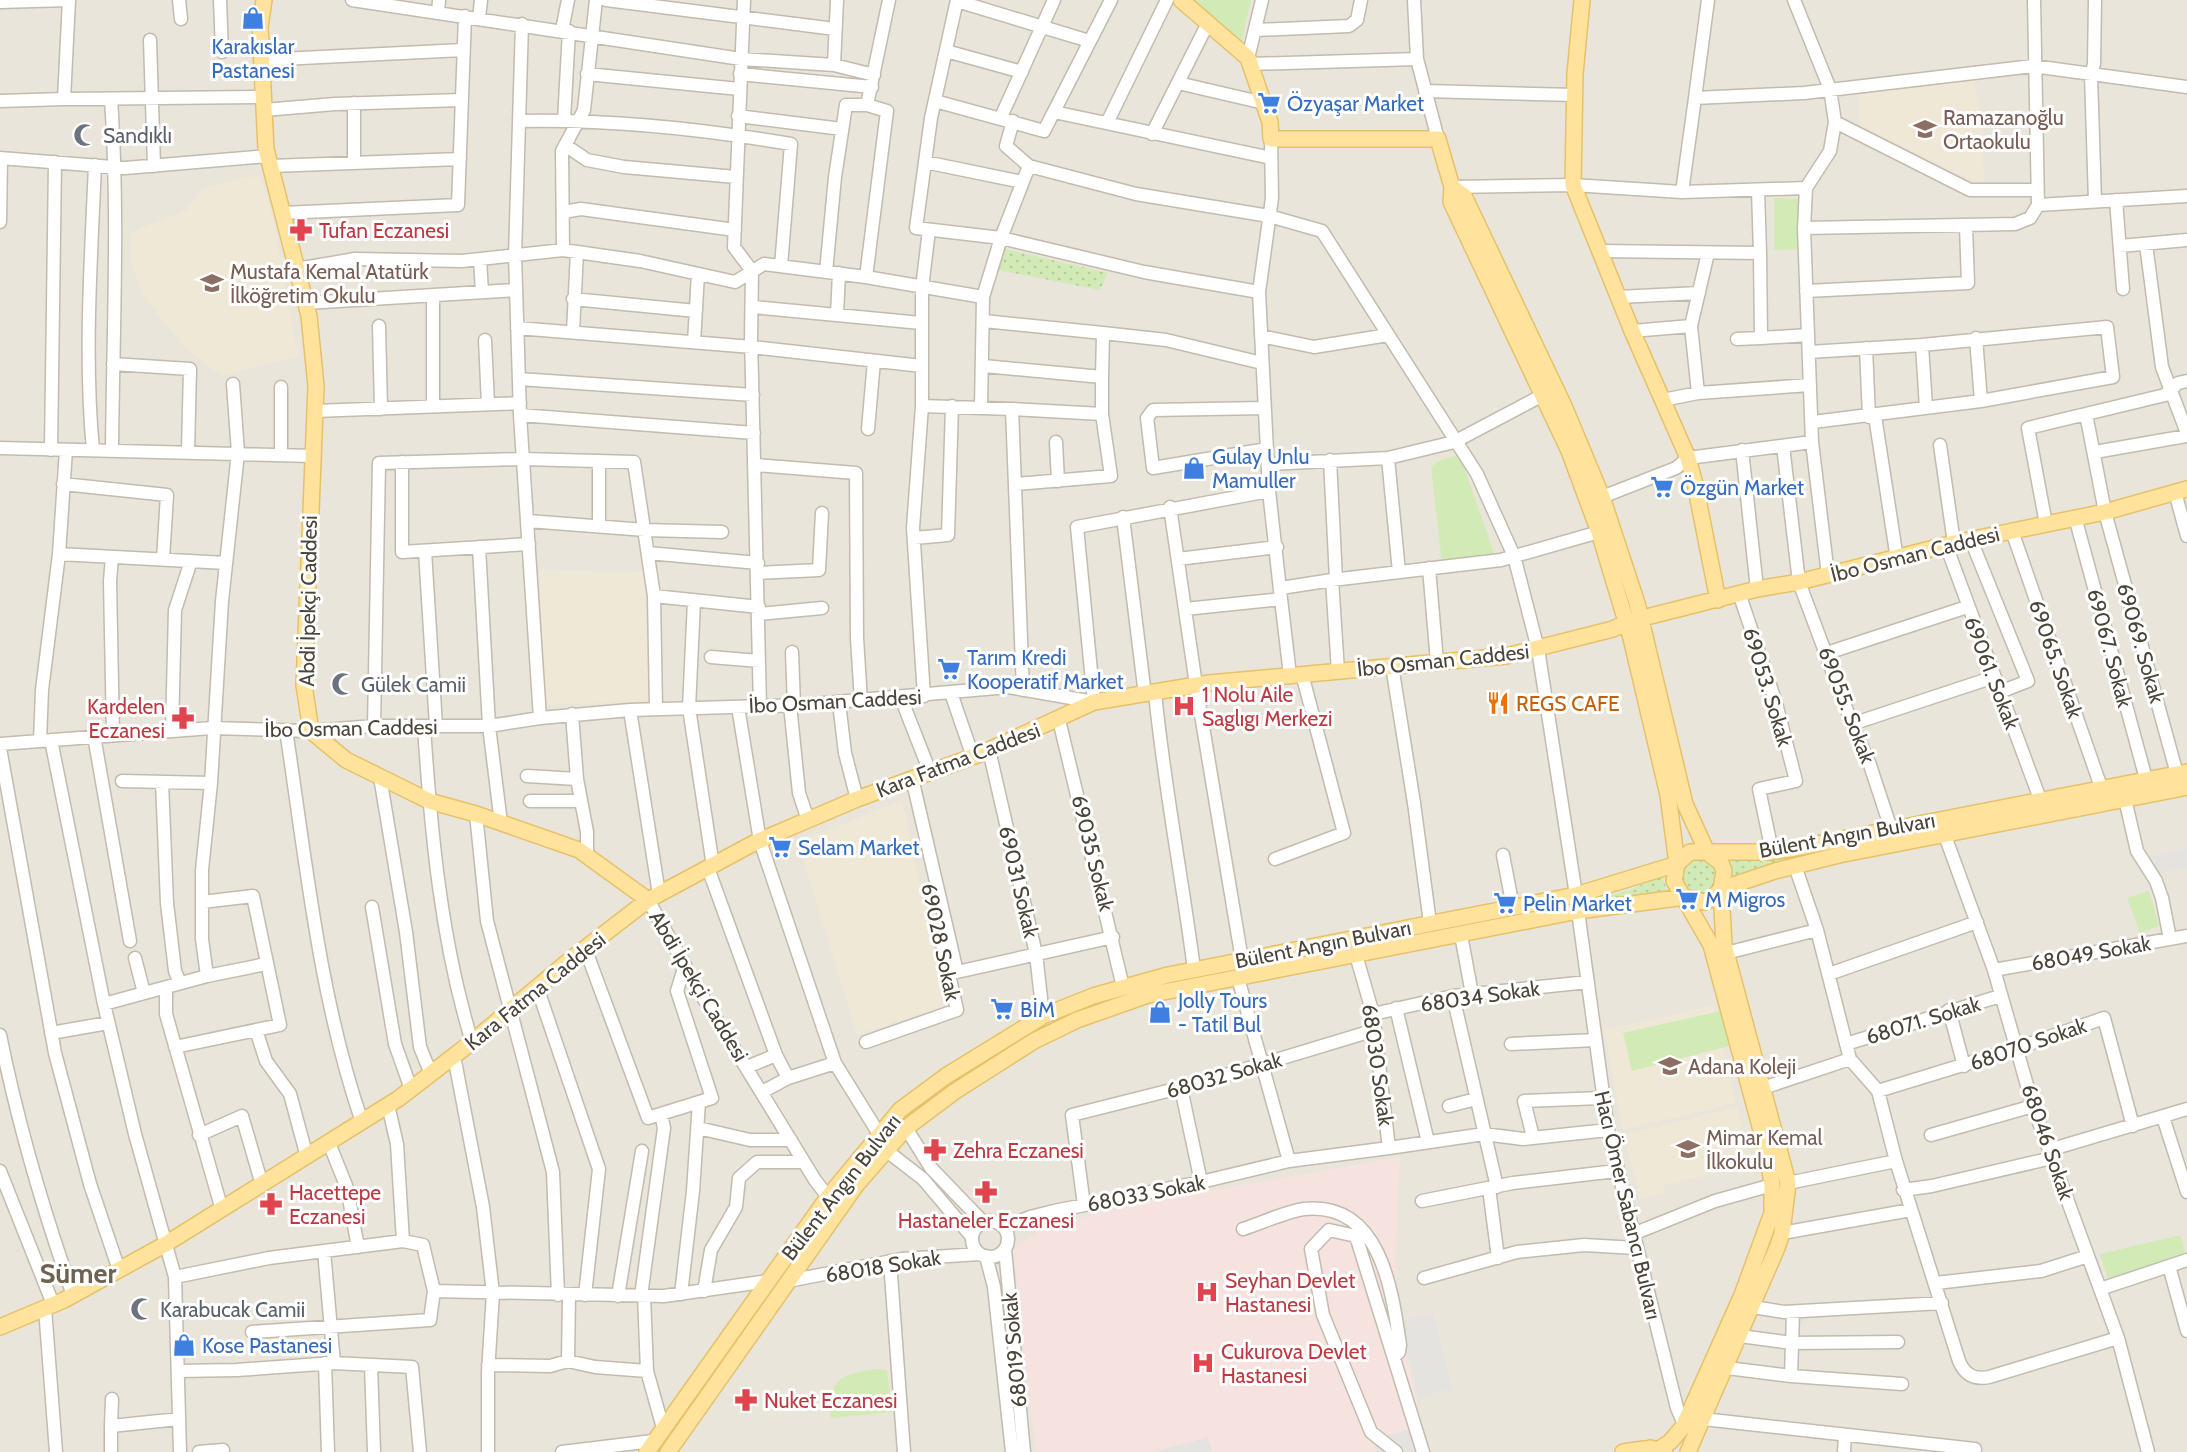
<svg xmlns="http://www.w3.org/2000/svg" width="2187" height="1452" font-family="Cabin,sans-serif">
  <defs>
    <pattern id="grass-dots" width="8" height="8" patternUnits="userSpaceOnUse" patternTransform="scale(1.5)"><rect width="8" height="8" fill="#d2eab5"/><path d="M2 2h.1M6 6h.1" fill="none" stroke="#b6ca9c" stroke-width="1.8" stroke-linecap="round"/></pattern>
  </defs>
  <rect width="100%" height="100%" fill="#f6f3ec"/>
  <path fill="#eae5da" d="M0,0H2187V1452H0Z"/>
  <path fill="#efe8d6" d="M1974,80L1982,133L1984,182H1975L1861,126L1858,110L1860,88Z
    M260,176L273,217L298,356L222,376L186,349L143,295L130,259L131,232L186,210L201,190L239,178Z
    M539,570L644,572L649,701L546,705Z
    M902,800L946,1005L857,1035L798,842Z
    M1714,1005L1736,1103L1623,1130L1604,1030Z
    M1737,1107L1751,1164L1663,1186L1665,1193L1640,1199L1624,1135Z"/>
  <path fill="#f6e3e0" d="M1400,1157L1395,1261L1399,1323L1428,1452H1036L1013,1250L1048,1225L1153,1201Z"/>
  <path fill="url(#grass-dots)" d="M1005,249L1108,273L1100,290L998,270Z
    M2187,777V780L1904,833L1779,862L1734,879L1731,860L1777,857Z
    M1682 876a17 17 0 1 1 34 0a17 17 0 1 1-34 0Z
    M1662,875L1668,894L1113,1000L907,1119L661,1452H657L818,1222L856,1172L905,1117L949,1083L1028,1033L1073,1012L1150,986L1591,900L1630,890Z"/>
  <path fill="#d2eab5" d="M1191,0H1251L1241,44Z
    M1774,198L1804,199L1802,249L1774,250Z
    M1455,456L1461,462L1467,475L1495,556L1442,563L1431,467L1438,461Z
    M2149,891L2159,926L2140,933L2127,898Z
    M1721,1011L1729,1046L1632,1071L1623,1033Z
    M2181,1235L2187,1263L2109,1283L2100,1254Z
    M878,1369L887,1370L892,1412L831,1418C825,1380 843,1373 878,1369Z"/>
  <path fill="#e5e3e0" d="M2187,848V867L2158,874L2151,857Z
    M1433,1313L1452,1389L1419,1397L1400,1322Z
    M1410,1429L1415,1452H1378L1372,1440Z
    M1208,1437L1212,1452H1154Z"/>
  <g fill="none" stroke-linecap="round" stroke-linejoin="round">
    <g stroke="#c2bbae" stroke-width="15">
      <path id="minor" d="M179,0L181,19
        M220,0L222,52
        M352,0L741,59L834,65
        M606,0L835,29
        M744,0L734,247L752,271L751,338L760,706
        M837,0L834,65L874,75
        M957,0L931,118L916,228L1001,238L1144,272L1259,292
        M1414,0L1417,59
        M1794,0L1830,89L1835,122L1830,151L1806,188L1804,228L1812,442L1828,575
        M2095,0L2094,64L2091,75L2095,201
        M957,1L1089,41
        M0,2L69,0L64,99L263,97
        M438,13L439,0
        M479,18L481,0
        M522,24L515,255L520,415L540,718
        M562,30L568,0
        M1256,30L1349,26L1357,20L1361,0
        M150,40L154,166
        M946,51L1022,72
        M1248,58L1262,0
        M261,60L463,50
        M1250,64L1417,59L1438,139
        M587,74L739,89
        M740,74L872,87
        M1178,83L1264,103
        M1425,91L1575,95
        M1695,98L1708,0
        M111,99C119,216 113,333 112,450
        M0,101L64,99
        M935,101L1044,131L1111,0
        M867,105L889,0
        M264,110L335,104L462,100
        M1054,112L1271,158
        M738,116L842,129
        M1001,117L1054,0
        M564,120L569,31
        M519,121C610,119 702,129 791,144L781,266
        M1013,121L1006,146L1029,166L1136,194L1269,216L1322,231L1477,474L1514,556L1538,649L1576,895
        M1835,122L1970,190H2037
        M1107,123L1167,0
        M1152,134L1208,23
        M565,145L587,160L624,167L736,177
        M0,158L125,168L268,156
        M925,162L1022,182
        M354,163V103
        M271,166L460,159
        M1452,187L1573,185L1682,192L1806,188
        M1682,192L1695,98L1804,93L2033,66L2187,87
        M2116,200L2123,289
        M2038,205L2187,196
        M563,212L581,209L735,230
        M283,213L458,205L465,16
        M0,222L1,158
        M1804,228L2015,224L2030,218L2038,205L2034,0
        M2146,244L2162,367L2187,433
        M2120,246L2187,240
        M563,250L562,151L584,110L596,0
        M1599,251L1760,253L1758,190
        M1760,253L1761,338L1808,335
        M480,259L482,292
        M297,269L355,259L462,261L563,250L640,261L735,282L764,264L866,277L983,297L1001,238L1029,166
        M826,272L835,177L846,105H867L887,111L866,277
        M1806,291L1968,283L1966,226
        M433,295V406
        M1618,297L1699,293
        M573,299L696,311
        M306,303L516,290
        M753,307L921,323
        M837,315L839,273
        M984,321L1103,333L1102,377
        M379,326L381,409
        M517,328L752,347L922,366
        M1632,331L1691,326
        M573,332L577,252
        M1103,333L1166,340L1262,363
        M1261,336L1314,347L1388,335
        M1976,338L1981,401
        M1737,339L1761,338
        M485,340L488,404
        M694,342L698,274
        M1922,345L1926,408
        M1866,348L1869,417
        M1809,352L1922,345L2107,327L2113,377L1981,401L1813,422
        M113,364L190,369L188,451
        M984,366L1102,377V414L1111,476L1016,484
        M519,379L753,395
        M281,387V455
        M1698,393L1691,326L1708,253
        M1663,400L1698,393L1810,385
        M922,406L1012,409L1023,690
        M981,407L983,297
        M1264,408L1153,410L1147,418L1153,468L1267,449
        M1012,409L1102,414
        M315,411L520,403
        M2086,414L2105,512L2177,774
        M520,415L754,433
        M1875,416L1897,559
        M868,429L874,361
        M1056,442L1058,481
        M1940,445L1954,543
        M1783,446L1799,582L1852,724L1870,765L1891,829
        M0,448L313,456
        M51,450L55,162
        M93,450C84,356 91,260 95,165
        M1742,450L1757,589
        M2095,452L2187,436
        M1388,458L1399,572
        M1330,460L1336,579
        M402,462V552L529,544
        M1268,464L1388,458L1454,442L1543,395
        M756,465L856,473L857,638L861,701
        M63,484L167,495L163,559
        M2175,492L2187,536
        M1602,497L1676,468L1688,458L1812,442
        M1170,507L1196,685L1242,960
        M1123,517L1145,695
        M2075,517L2146,779
        M528,521L645,530L722,532
        M2046,524L2028,428L2165,395L2178,383L2187,381
        M599,526V461
        M2012,531L2101,787
        M914,538L948,535L952,406
        M1971,540L2028,681L2000,692
        M1946,545L2040,799
        M479,547L489,726L501,823
        M425,551L436,726
        M648,553L758,563
        M59,554L226,563
        M112,557L110,581L113,735
        M1178,559L1277,547
        M1429,568L1437,662
        M758,573L819,570L822,513
        M1332,580L1338,671
        M1281,588L1332,580L1501,560L1599,532
        M1739,593L1776,703L1796,781L1759,789L1772,851
        M654,596L759,607
        M1281,599L1290,675
        M694,601L689,708L713,866
        M1185,609L1281,599L1269,491L1259,292L1272,198L1271,139
        M759,614L822,608
        M792,652L794,705
        M1827,653L1967,607
        M711,657L759,661
        M1392,666L1414,803L1430,923
        M951,693L973,757
        M1155,693C1164,785 1182,877 1194,969
        M924,696L913,528L922,406V288L929,230
        M901,698L930,772
        M839,703L845,753L857,799
        M790,705L799,793L808,820
        M738,707L760,841L835,1063L788,1078L762,1092
        M630,710L659,894
        M572,714L577,779L587,832V856
        M1059,720L1123,987
        M1852,724L1994,677
        M374,726L379,463L523,459L634,462L654,596L656,709
        M424,727C431,833 441,941 472,1042
        M172,730L175,610L191,561
        M286,730C306,861 319,997 362,1122
        M94,736L130,941
        M51,740L104,1004L135,1134L175,1277L180,1452
        M40,741L42,690L59,554L66,450
        M0,744L212,728L311,731L374,726H489L540,718L630,710L802,705L1008,687L1094,702L1077,527L1269,491
        M0,748L55,1053L90,1184L119,1270
        M989,750L1036,954L1043,1016
        M527,776L577,779
        M380,777L406,932L420,1047L431,1074
        M912,778L957,972L1113,937
        M122,781L211,783
        M162,782L167,903L175,971L180,983
        M2125,799L2137,851L2156,881L2162,898L2170,939
        M530,801H581
        M476,814L487,921L553,1172L558,1295
        M1944,833L1994,970L2033,1106L2118,1338L2148,1452
        M1503,855L1513,907
        M1275,859L1344,833L1302,674
        M708,868L776,1055L788,1078
        M648,900L704,999L815,1180L828,1197
        M372,907L395,1044L411,1089
        M1578,911L1608,1130L1677,1408L1684,1424
        M1461,935L1472,994
        M585,948L648,1118L712,1098L677,991L685,965
        M1726,953L1817,930
        M135,958L144,993
        M1994,970L2187,936
        M1829,974L1977,922
        M207,976L202,939V870L211,783L222,601L238,453L233,384
        M1238,978L1289,1161
        M166,987V1014L222,1210
        M537,987L599,1169L585,1295
        M1453,996L1497,1187
        M104,1004L207,976L266,964
        M1396,1008L1428,1142
        M1949,1010L1964,1066
        M1373,1014L1453,996L1588,982
        M256,1030L266,1061L290,1094L307,1157
        M51,1033L108,1023
        M0,1035C18,1124 43,1210 73,1295
        M866,1042L957,1010L941,939
        M1511,1044L1595,1040
        M1846,1044L2000,996
        M175,1047L280,1025L253,896L202,902
        M454,1056L483,1207L493,1293L488,1372V1452
        M835,1063L879,1134
        M747,1067L776,1055
        M1181,1088L1201,1182
        M1763,1088L1850,1059
        M1878,1091L2018,1048L2104,1018L2133,1126
        M388,1105L397,1144L403,1241
        M1449,1106L1476,1099
        M2163,1117L2187,1192
        M698,1128L750,1140H791
        M906,1128L931,1168L983,1222
        M199,1135L242,1116L262,1185
        M1931,1135L2033,1106
        M1533,1137L1524,1101L1601,1098
        M329,1143L347,1188L358,1247
        M1389,1148L1484,1134L1523,1139L1608,1130
        M2049,1150L2187,1109
        M887,1151L923,1179L972,1237
        M1896,1161L1959,1361C1965,1375 1974,1380 1989,1377L2118,1338
        M0,1171L53,1304
        M1788,1183L1896,1161L1878,1091L1850,1059L1817,930L1795,866
        M1489,1188L1498,1258
        M1903,1190L1932,1186L2052,1158
        M1422,1201L1513,1183L1616,1171
        M1084,1205L1072,1115L1203,1082L1375,1030
        M972 1239a18 18 0 1 1 36 0a18 18 0 1 1-36 0Z
        M1004,1228L1030,1217L1054,1211L1201,1182L1289,1161L1389,1148L1373,1014L1356,955
        M1243,1229C1262,1223 1284,1212 1304,1209C1380,1201 1392,1289 1400,1345L1399,1352L1394,1357
        M1782,1233L1911,1210
        M1633,1234L1715,1201L1772,1185
        M1005,1249L1024,1452
        M324,1251L334,1363
        M986,1256L994,1287L1012,1452
        M890,1261L904,1452
        M2169,1266L2187,1331
        M175,1277L269,1258L403,1241L423,1245L434,1291L664,1296L768,1281
        M1424,1278L1517,1252L1584,1245L1636,1248
        M788,1281L902,1259L980,1254
        M1936,1283L2041,1271L2088,1256
        M2100,1289L2187,1260
        M704,1291L711,1250L736,1207L739,1178L757,1162H804
        M681,1294L693,1191L699,1102
        M569,1295L568,1361L595,1367L647,1371
        M618,1296L642,1151
        M641,1296L664,1128L661,1114
        M644,1296L647,1371L663,1428
        M1753,1307L1784,1312L1942,1303
        M45,1308L56,1452
        M252,1332L430,1320L434,1291
        M1740,1336L1792,1343L1898,1342
        M325,1363L328,1452
        M371,1365L374,1452
        M488,1365L550,1366L568,1361
        M1727,1368L1791,1376L1902,1384
        M178,1371L237,1370L334,1363L412,1367L420,1452
        M1791,1376L1793,1312
        M1703,1419L1975,1449L1974,1452
        M111,1426L112,1399
        M111,1452V1426L179,1419
        M199,1452L223,1450
        M562,1452L653,1441
        M1396,1452L1371,1432L1323,1315L1311,1249L1329,1230L1356,1236L1423,1452
        M1844,1452L1845,1435"/>
    </g>
    <g stroke="#e6c16a" stroke-width="18">
      <path id="major" d="M264,0L260,27L266,149L309,316L316,386L304,685L311,731L346,760L429,801L476,814L579,850L648,900
        M1181,0L1248,58L1270,122L1271,139H1438L1452,187L1451,202L1569,451L1599,532L1631,638L1668,795L1677,864L1674,881L1711,945L1768,1156L1772,1185V1213L1742,1295L1683,1427L1670,1442L1659,1449
        M1582,0L1575,74L1573,185L1632,331L1688,458L1695,484L1718,600
        M1452,187L1464,196L1564,406L1602,497L1637,603L1685,804L1707,852
        M0,1327L64,1300L164,1245L398,1099L472,1042L565,964L648,900L754,843L857,799L980,754L1094,702L1209,683L1506,656L1613,629L1627,622L1757,589L1799,582L1954,543L2105,512L2187,489
        M647,1452L828,1197L900,1110L946,1076L1043,1016L1093,996L1168,975L1576,895L1677,864L1690,852H1770L1796,848L2187,772
        M668,1452L857,1184L906,1128L954,1092L1034,1041L1077,1020L1148,995L1578,911L1685,897L1704,902L1712,899L1721,889L1775,871L1839,855L2187,787
        M1623,1452L1644,1449
        M1638,1452L1650,1448L1665,1452
        M1688,1452L1777,1248L1782,1233L1788,1183L1724,945L1721,889L1724,871L1721,863L1707,852"/>
    </g>
    <use href="#minor" stroke="#fff" stroke-width="12"/>
    <use href="#major" stroke="#ffe39c" stroke-width="15"/>
  </g>
  <defs>
    <g id="shop-bare" transform="scale(1.8)"><path d="M-5-2.5h2.3a2.7 3.5 0 0 1 5.4 0H5L5.5 6h-11ZM-1.5-2.5h3a1.5 2.3 0 0 0-3 0Z" fill="#3f7fe0" stroke="#fff" stroke-width="2.5" paint-order="stroke"/></g>
    <g id="supermarket-bare" transform="scale(1.8)"><path d="M-6-5.5h2.5l.6 2H6L4.5 2H-2.5L-4.4-4H-6ZM-1.5 3.2a1.3 1.3 0 1 0 .1 0ZM3 3.2a1.3 1.3 0 1 0 .1 0Z" fill="#3f7fe0" stroke="#fff" stroke-width="2.5" paint-order="stroke"/></g>
    <g id="school-bare" transform="scale(1.8)"><path d="M0-5L7-2L0 1L-7-2ZM-4 1L0 2.5L4 1V4Q0 6-4 4Z" fill="#8d6e63" stroke="#fff" stroke-width="2.5" paint-order="stroke"/></g>
    <g id="mosque-bare" transform="scale(1.8)"><path d="M3.5-4.9A6 6 0 1 0 3.5 4.9A5 5 0 1 1 3.5-4.9Z" fill="#6b7280" stroke="#fff" stroke-width="2.5" paint-order="stroke"/></g>
    <g id="pharmacy-bare" transform="scale(1.8)"><path d="M-2-6h4v4h4v4h-4v4h-4v-4h-4v-4h4Z" fill="#e0444e" stroke="#fff" stroke-width="2.5" paint-order="stroke"/></g>
    <g id="restaurant-bare" transform="scale(1.8)"><path d="M-5-6h1v4h1v-4h1v4h1v-4h1v5L-1.5 .5V6h-2V.5L-5-1ZM5-6V6H3V1.5H1.5Q1.5-4 5-6Z" fill="#e8710a" stroke="#fff" stroke-width="2.5" paint-order="stroke"/></g>
    <g id="hospital-bare" transform="scale(1.8)"><path d="M-5-5h3v3.5h4V-5h3V5h-3V1.5h-4V5h-3Z" fill="#e0444e" stroke="#fff" stroke-width="2.5" paint-order="stroke"/></g>
  </defs>
  <g fill-rule="evenodd">
    <use href="#shop-bare" x="253" y="18"/>
    <use href="#supermarket-bare" x="1269" y="103"/>
    <use href="#school-bare" x="1925" y="129"/>
    <use href="#mosque-bare" x="85" y="135"/>
    <use href="#pharmacy-bare" x="301" y="230"/>
    <use href="#school-bare" x="212" y="283"/>
    <use href="#shop-bare" x="1194" y="468"/>
    <use href="#supermarket-bare" x="1662" y="487"/>
    <use href="#supermarket-bare" x="949" y="669"/>
    <use href="#mosque-bare" x="343" y="684"/>
    <use href="#restaurant-bare" x="1498" y="703"/>
    <use href="#hospital-bare" x="1184" y="706"/>
    <use href="#pharmacy-bare" x="183" y="718"/>
    <use href="#supermarket-bare" x="780" y="847"/>
    <use href="#supermarket-bare" x="1687" y="899"/>
    <use href="#supermarket-bare" x="1505" y="903"/>
    <use href="#supermarket-bare" x="1002" y="1009"/>
    <use href="#shop-bare" x="1160" y="1012"/>
    <use href="#school-bare" x="1670" y="1066"/>
    <use href="#school-bare" x="1688" y="1149"/>
    <use href="#pharmacy-bare" x="935" y="1150"/>
    <use href="#pharmacy-bare" x="986" y="1192"/>
    <use href="#pharmacy-bare" x="271" y="1204"/>
    <use href="#hospital-bare" x="1207" y="1292"/>
    <use href="#mosque-bare" x="142" y="1309"/>
    <use href="#shop-bare" x="184" y="1345"/>
    <use href="#hospital-bare" x="1203" y="1363"/>
    <use href="#pharmacy-bare" x="746" y="1400"/>
  </g>
  <g text-anchor="middle" dominant-baseline="central" stroke-width="6" stroke-linejoin="round" paint-order="stroke">
    <g font-size="21" fill="#366cbe" stroke="#fff" text-anchor="start">
      <text x="253" y="46" text-anchor="middle">Karakıslar<tspan x="253" dy="24">Pastanesi</tspan></text>
      <text x="1287" y="103">Özyaşar Market</text>
      <text x="1212" y="456">Gulay Unlu<tspan x="1212" dy="24">Mamuller</tspan></text>
      <text x="1680" y="487">Özgün Market</text>
      <text x="967" y="657">Tarım Kredi<tspan x="967" dy="24">Kooperatif Market</tspan></text>
      <text x="798" y="847">Selam Market</text>
      <text x="1705" y="899">M Migros</text>
      <text x="1523" y="903">Pelin Market</text>
      <text x="1178" y="1000">Jolly Tours<tspan x="1178" dy="24">- Tatil Bul</tspan></text>
      <text x="1020" y="1009">BİM</text>
      <text x="202" y="1345">Kose Pastanesi</text>
    </g>
    <g font-size="21" fill="#785e54" stroke="#fff" text-anchor="start">
      <text x="1943" y="117">Ramazanoğlu<tspan x="1943" dy="24">Ortaokulu</tspan></text>
      <text x="230" y="271">Mustafa Kemal Atatürk<tspan x="230" dy="24">İlköğretim Okulu</tspan></text>
      <text x="1688" y="1066">Adana Koleji</text>
      <text x="1706" y="1137">Mimar Kemal<tspan x="1706" dy="24">İlkokulu</tspan></text>
    </g>
    <g font-size="21" fill="#5b616d" stroke="#fff" text-anchor="start">
      <text x="103" y="135">Sandıklı</text>
      <text x="361" y="684">Gülek Camii</text>
      <text x="160" y="1309">Karabucak Camii</text>
    </g>
    <g font-size="21" fill="#be3a42" stroke="#fff" text-anchor="start">
      <text x="319" y="230">Tufan Eczanesi</text>
      <text x="1202" y="694">1 Nolu Aile<tspan x="1202" dy="24">Saglıgı Merkezi</tspan></text>
      <text x="165" y="706" text-anchor="end">Kardelen<tspan x="165" dy="24">Eczanesi</tspan></text>
      <text x="953" y="1150">Zehra Eczanesi</text>
      <text x="289" y="1192">Hacettepe<tspan x="289" dy="24">Eczanesi</tspan></text>
      <text x="986" y="1220" text-anchor="middle">Hastaneler Eczanesi</text>
      <text x="1225" y="1280">Seyhan Devlet<tspan x="1225" dy="24">Hastanesi</tspan></text>
      <text x="1221" y="1351">Cukurova Devlet<tspan x="1221" dy="24">Hastanesi</tspan></text>
      <text x="764" y="1400">Nuket Eczanesi</text>
    </g>
    <g font-size="21" fill="#4b4439" stroke="#fff">
      <text transform="translate(1915 554) rotate(-14)">İbo Osman Caddesi</text>
      <text transform="translate(308 601) rotate(-89)">Abdi İpekçi Caddesi</text>
      <text transform="translate(2141 643) rotate(74)">69069. Sokak</text>
      <text transform="translate(2110 648) rotate(75)">69067. Sokak</text>
      <text transform="translate(2056 659) rotate(71)">69065. Sokak</text>
      <text transform="translate(1443 660) rotate(-6)">İbo Osman Caddesi</text>
      <text transform="translate(1992 673) rotate(69)">69061. Sokak</text>
      <text transform="translate(1768 687) rotate(73)">69053. Sokak</text>
      <text transform="translate(835 701) rotate(-3)">İbo Osman Caddesi</text>
      <text transform="translate(1847 705) rotate(69)">69055. Sokak</text>
      <text transform="translate(351 728) rotate(-1)">İbo Osman Caddesi</text>
      <text transform="translate(958 760) rotate(-21)">Kara Fatma Caddesi</text>
      <text transform="translate(1847 835) rotate(-10)">Bülent Angın Bulvarı</text>
      <text transform="translate(1093 853) rotate(76)">69035 Sokak</text>
      <text transform="translate(1019 882) rotate(77)">69031 Sokak</text>
      <text transform="translate(941 942) rotate(78)">69028 Sokak</text>
      <text transform="translate(1323 944) rotate(-11)">Bülent Angın Bulvarı</text>
      <text transform="translate(2091 953) rotate(-10)">68049 Sokak</text>
      <text transform="translate(699 986) rotate(59)">Abdi İpekçi Caddesi</text>
      <text transform="translate(535 991) rotate(-39)">Kara Fatma Caddesi</text>
      <text transform="translate(1480 996) rotate(-8)">68034 Sokak</text>
      <text transform="translate(1923 1020) rotate(-17)">68071. Sokak</text>
      <text transform="translate(2028 1044) rotate(-19)">68070 Sokak</text>
      <text transform="translate(1378 1065) rotate(82)">68030 Sokak</text>
      <text transform="translate(1224 1075) rotate(-16)">68032 Sokak</text>
      <text transform="translate(2048 1142) rotate(71)">68046 Sokak</text>
      <text transform="translate(841 1187) rotate(-52)">Bülent Angın Bulvarı</text>
      <text transform="translate(1146 1193) rotate(-11)">68033 Sokak</text>
      <text transform="translate(1628 1205) rotate(77)">Hacı Ömer Sabancı Bulvarı</text>
      <text transform="translate(883 1266) rotate(-9)">68018 Sokak</text>
      <text transform="translate(1014 1350) rotate(-95)">68019 Sokak</text>
    </g>
    <g font-size="21" fill="#c56008" stroke="#fff" text-anchor="start">
      <text x="1516" y="703">REGS CAFE</text>
    </g>
    <g font-size="27" font-weight="bold" fill="#6e6250" stroke="#fff">
      <text x="78" y="1273">Sümer</text>
    </g>
  </g>
</svg>
